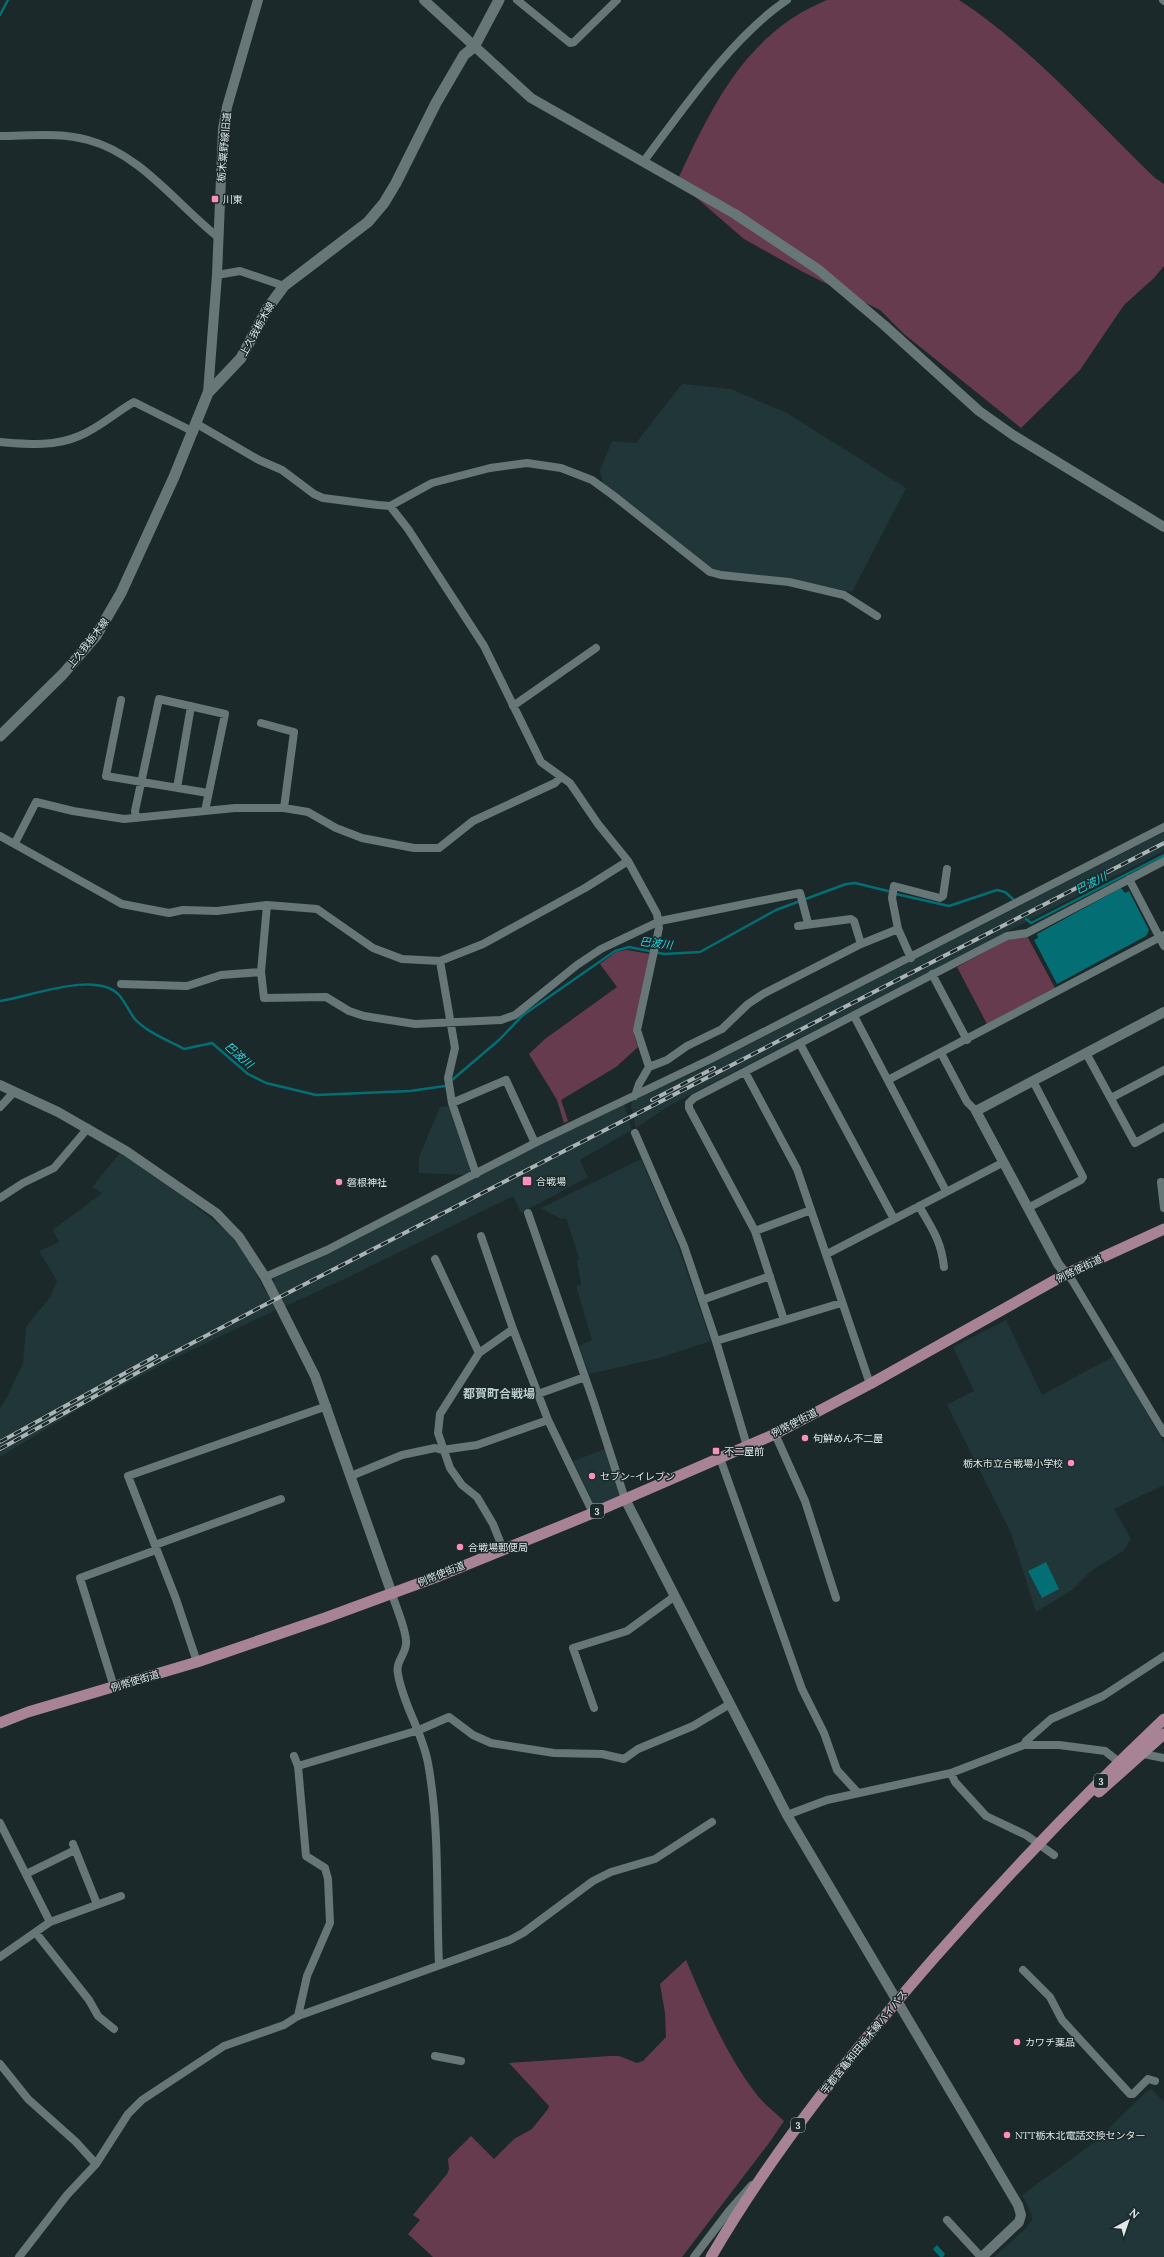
<svg xmlns="http://www.w3.org/2000/svg" width="1164" height="2257" font-family="Lora,'Noto Sans JP',serif">
  <rect width="100%" height="100%" fill="#1b292a"/>
  <path fill="#203638" d="M682,384L731,389L787,413L906,488L852,592L799,581L724,572L711,568L603,484L600,470L612,441L636,443Z
    M1164,832V851L714,1082L667,1107L636,1128L631,1107L632,1101L699,1070Z
    M624,1104L632,1130L580,1160L588,1177L521,1213L513,1196L353,1275L284,1307L274,1285V1278L318,1259L492,1168Z
    M450,1106L471,1172L466,1175L419,1173V1157L440,1107Z
    M120,1153L185,1198L228,1232L245,1254L276,1310L179,1356L84,1406L0,1457V1408L8,1395L23,1363L26,1327L50,1297L57,1281L39,1251L59,1242L53,1230L102,1193L92,1187Z
    M639,1160L642,1161L678,1246L711,1341L656,1359L589,1374L579,1346L592,1340L576,1286L581,1285L577,1260L579,1259L575,1245L566,1218L561,1219L541,1208Z
    M1006,1320L1042,1395L1114,1356L1164,1443V1485L1114,1509L1131,1539L1123,1551L1091,1571L1072,1590L1036,1612L1011,1533L947,1405L974,1391L953,1347Z
    M605,1449L621,1496L595,1507L573,1461Z
    M1152,2089L1164,2102V2257H994L1027,2227L1032,2220L1031,2213L1022,2195L1096,2141L1147,2091Z"/>
  <path fill="#673b4e" d="M827,0H959C1031,47 1093,118 1155,178L1164,184V266L1154,278L1124,305L1080,370L1021,428L904,334L880,310L803,272L744,239L677,181C712,106 746,33 827,0Z
    M1027,936L1055,988L987,1024L957,967L1007,940Z
    M627,950L650,954L634,1035L638,1047L616,1067L561,1100L568,1121L564,1123L557,1100L529,1054L545,1039L617,987L600,964L616,952Z
    M686,1960C706,2007 726,2055 757,2095C765,2105 775,2112 784,2121L769,2143L682,2257H433L408,2234L420,2220L413,2215L447,2174L449,2169L448,2159L471,2136L494,2159L514,2139L532,2129L548,2109L549,2106L509,2063L610,2056H619L637,2063L643,2061L666,2037L665,2013L660,1984Z"/>
  <path fill="#046e75" d="M1121,888L1125,893L1129,891L1149,930L1146,936L1057,984L1034,940L1038,938L1037,934Z
    M1046,1562L1059,1589L1042,1598L1028,1571Z
    M937,2245L945,2254L943,2257H940L933,2249Z"/>
  <g fill="none" stroke-linecap="round" stroke-linejoin="round">
    <path stroke="#046e75" stroke-width="2.5" d="M0,15L8,0
      M896,894L949,906L997,890L1005,892L1013,899
      M1026,919L1031,923L1164,855
      M0,1001C29,997 96,970 119,995C125,1002 129,1011 134,1018C147,1033 168,1040 184,1049L212,1043L248,1074L266,1083L316,1095L410,1091L445,1086
      M452,1080L499,1040L523,1015L615,951L629,947L664,954L700,952L776,910L846,884L855,883L888,891"/>
    <path stroke="#677677" stroke-width="8" d="M517,0L570,43L574,42L617,0
      M1163,0L1164,1
      M0,136C29,136 60,132 88,140C141,154 177,205 219,238
      M644,161C683,109 733,36 787,0
      M217,275L240,271L284,286
      M197,424L259,460L282,470L314,494L323,498L378,505L390,506L432,483L490,468L527,463L561,468L592,480L614,496L710,572L721,575L789,582L844,595L877,616
      M0,442C27,444 54,447 79,436C99,428 116,412 134,402L194,432
      M390,506L408,529L484,646L541,762L570,783L598,824L628,861L657,914L659,928L637,1030L649,1067
      M121,700L106,776L208,793
      M513,706L596,648
      M261,723L294,732L284,808
      M177,788L191,706
      M136,818L135,811L159,699L225,714L205,811
      M0,836L122,904L169,913L183,910L217,911L267,905L317,909L373,948L402,959L440,961L483,944L585,888L628,861
      M15,843L36,802L73,811L124,819L235,808H284L308,812L336,828L362,838L414,848H439L473,821L555,783L561,777
      M1129,879L1164,946
      M267,905L261,972L264,998L326,997L349,1011L364,1016L415,1024L501,1020L515,1015L577,965L601,949L660,921L800,893L808,923
      M798,926L851,919L854,921L861,944
      M898,929L892,898L894,886L940,898L943,896L947,869
      M440,961L455,1048L448,1078L452,1103L476,1174
      M932,974L967,1040
      M121,984L187,986L221,975L261,972
      M854,1016L946,1191
      M800,1044L894,1219
      M941,1053L967,1102L976,1111
      M1086,1053L1135,1143L1164,1127
      M745,1072L797,1169L870,1384
      M888,1080L1164,935
      M635,1096L639,1084L649,1067L667,1060L687,1046L722,1029L748,1004L763,994L861,944L898,929L911,958
      M1111,1098L1164,1070
      M452,1103L506,1080L535,1143
      M0,1107L14,1092
      M635,1133L684,1246L716,1341L747,1446
      M1161,1182L1164,1208
      M0,1198L23,1183L54,1168L88,1128
      M919,1206C932,1229 941,1240 944,1267
      M1028,1208L1081,1180L1083,1177L1033,1081
      M528,1213L594,1403L625,1499
      M755,1231L811,1210
      M481,1236L513,1329L548,1420L593,1513
      M827,1254L1004,1162
      M435,1259L479,1353
      M1066,1274L1072,1280L1164,1433
      M265,1277L327,1250L535,1143L711,1059L1164,827
      M702,1300L770,1276
      M784,1320L755,1231L689,1108V1103L694,1098L1007,936L1027,933L1164,861
      M716,1341L841,1303
      M538,1394L585,1377
      M775,1434L805,1501L836,1598
      M720,1458L802,1689L824,1733L837,1770L858,1793
      M351,1476L402,1455L435,1448L442,1450L477,1445L548,1420
      M155,1545L281,1499
      M503,1549L493,1524L477,1497L462,1485L450,1468L438,1433L440,1414L479,1353L513,1329
      M392,1594C396,1607 405,1627 406,1640C408,1653 395,1660 398,1674C403,1705 422,1731 428,1763C440,1829 436,1897 439,1965
      M197,1662L176,1599L128,1476L327,1406
      M114,1687L80,1578L156,1550
      M594,1708L573,1648L627,1631L675,1596
      M1024,1745L1026,1741L1051,1719L1103,1696L1164,1656
      M1138,1753L1164,1758
      M294,1756L298,1766L306,1856L325,1868L328,1879L330,1923L307,1976L298,2016
      M298,1766L419,1730L449,1717L473,1735L491,1743L554,1753L602,1754L624,1759L638,1749L693,1726L730,1704
      M951,1773L955,1782L986,1816L1026,1835L1054,1855
      M787,1815L827,1800L951,1773L1024,1745H1059L1105,1751L1119,1762
      M0,1823L50,1922
      M73,1844L97,1904
      M26,1874L75,1850
      M36,1933L89,2000L98,2016L114,2029
      M0,1957L50,1922L121,1896
      M1023,1970L1050,1997L1062,2020L1130,2094H1133L1148,2079L1155,2081
      M435,2056L461,2061
      M0,2064L28,2099L76,2142L96,2164L128,2114L142,2100L224,2046L284,2025L298,2016L510,1940L523,1933L593,1881L611,1872L655,1859L712,1822
      M947,2220L981,2257
      M19,2257L67,2195L96,2164
      M694,2257L729,2211L752,2185"/>
    <path stroke="#677677" stroke-width="10" d="M424,0L531,98L735,214L819,270L884,325L979,411L1013,435L1164,527
      M208,393L217,275L223,129L227,107L258,0
      M0,1085L58,1112L126,1151L216,1213L239,1237L265,1277L315,1376L392,1594
      M1066,1274L1058,1264L976,1111L1164,1012
      M625,1499L787,1815L1018,2205L1021,2215L1019,2222L982,2257"/>
    <path stroke="#677677" stroke-width="11" d="M0,736L63,674L96,636L121,593L174,477L208,393L241,358L267,309L284,286L368,222L384,203L396,183L436,103L464,55L474,47L499,0"/>
    <path stroke="#a88395" stroke-width="11" d="M0,1723L28,1712L197,1662L325,1618L439,1576L593,1513L775,1434L870,1384L1066,1274L1164,1229
      M1099,1792L1164,1734
      M711,2257C774,2149 853,2051 935,1957C1008,1874 1084,1795 1164,1719"/>
    <g stroke="#abb4b5" stroke-width="4">
      <path id="rail" d="M652,1100L714,1068
        M0,1442L156,1356
        M0,1449L160,1360L276,1299L1164,843"/>
    </g>
    <use href="#rail" stroke="#1b292a" stroke-width="2.5" stroke-dasharray="8" stroke-linecap="butt"/>
  </g>
  <g fill="#fd8ebf" stroke="#1b292a" stroke-width="1.5">
    <rect x="211" y="195" width="8" height="8" rx="2"/>
    <rect x="522" y="1176" width="10" height="10" rx="2"/>
    <circle cx="339" cy="1182" r="4"/>
    <circle cx="805" cy="1438" r="4"/>
    <rect x="712" y="1447" width="8" height="8" rx="2"/>
    <circle cx="1071" cy="1463" r="4"/>
    <circle cx="592" cy="1476" r="4"/>
    <circle cx="460" cy="1547" r="4"/>
    <circle cx="1017" cy="2042" r="4"/>
    <circle cx="1007" cy="2135" r="4"/>
  </g>
  <g text-anchor="middle" dominant-baseline="central" stroke-width="3" stroke-linejoin="round" paint-order="stroke">
    <g fill="#1b292a" stroke="#a4aeaf" stroke-width="1">
      <rect x="590" y="1504" width="14" height="14" rx="3"/>
      <rect x="1094" y="1774" width="14" height="14" rx="3"/>
      <rect x="791" y="2118" width="14" height="14" rx="3"/>
    </g>
    <g font-size="9" font-weight="bold" fill="#dfe7e8">
      <text x="597" y="1511">3</text>
      <text x="1101" y="1781">3</text>
      <text x="798" y="2125">3</text>
    </g>
    <g font-size="10" fill="#dfe7e8" stroke="#1b292a">
      <text transform="translate(224 147) rotate(-85)">栃木粟野線旧道</text>
      <text transform="translate(257 329) rotate(-61)">上久我栃木線</text>
      <text transform="translate(88 643) rotate(-52)">上久我栃木線</text>
      <text transform="translate(1079 1269) rotate(-26)">例幣使街道</text>
      <text transform="translate(794 1423) rotate(-27)">例幣使街道</text>
      <text transform="translate(441 1574) rotate(-22)">例幣使街道</text>
      <text transform="translate(135 1681) rotate(-17)">例幣使街道</text>
      <text transform="translate(864 2042) rotate(-51)">宇都宮亀和田栃木線バイパス</text>
    </g>
    <g font-size="10" fill="#dfe7e8" stroke="#1b292a" text-anchor="start">
      <text x="223" y="199">川東</text>
      <text x="536" y="1181">合戦場</text>
      <text x="347" y="1182">磐根神社</text>
      <text x="813" y="1438">旬鮮めん不二屋</text>
      <text x="724" y="1451">不二屋前</text>
      <text x="1063" y="1463" text-anchor="end">栃木市立合戦場小学校</text>
      <text x="600" y="1476">セブン-イレブン</text>
      <text x="468" y="1547">合戦場郵便局</text>
      <text x="1025" y="2042">カワチ薬品</text>
      <text x="1015" y="2135">NTT栃木北電話交換センター</text>
    </g>
    <g font-size="11" font-style="italic" fill="#22d9e5" stroke="#1b292a">
      <text transform="translate(1091 883) rotate(-27)">巴波川</text>
      <text transform="translate(656 943) rotate(7)">巴波川</text>
      <text transform="translate(239 1055) rotate(41)">巴波川</text>
    </g>
    <g font-size="12" font-weight="bold" fill="#bdcecf" stroke="#1b292a">
      <text x="499" y="1393">都賀町合戦場</text>
    </g>
  </g>
  <g transform="translate(1128 2221) rotate(40)" stroke="#1b292a" stroke-width="3" paint-order="stroke">
  <path d="M0-3L7 15L0 10L-7 15Z" fill="#dfe7e8"/>
  <text y="-6" font-size="11" font-weight="bold" text-anchor="middle" fill="#dfe7e8">N</text>
  </g>
</svg>
